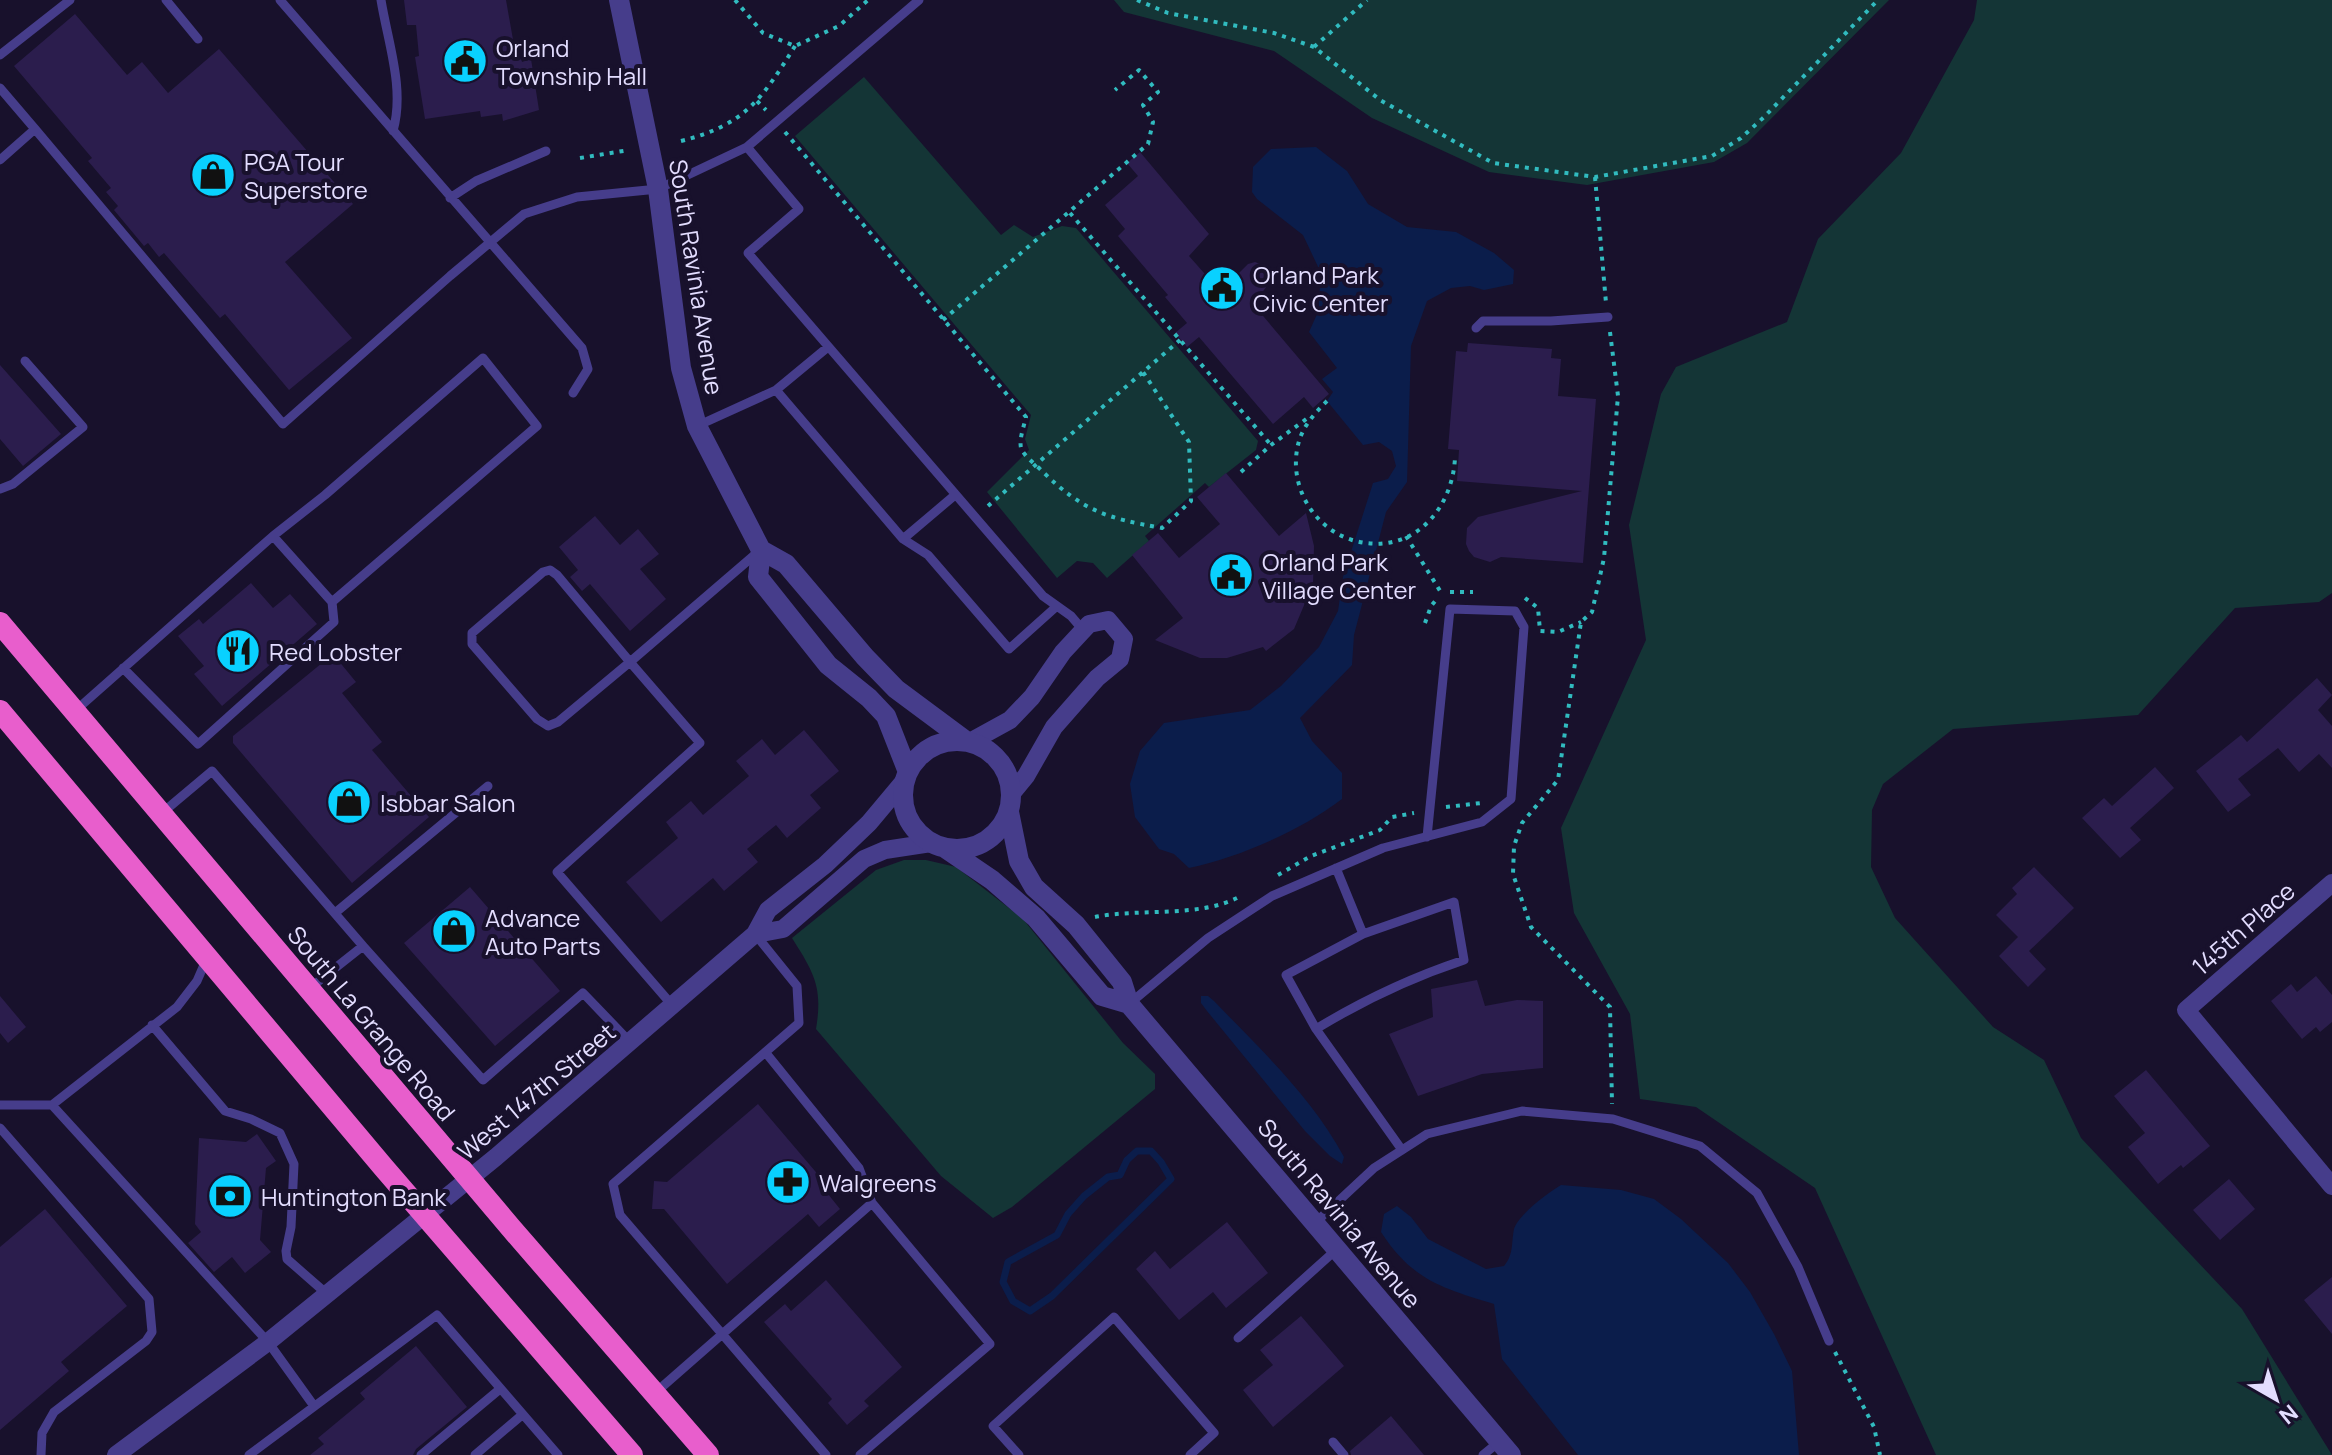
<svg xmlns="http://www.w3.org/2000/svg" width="2332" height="1455" font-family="Manrope,sans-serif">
  <rect width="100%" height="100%" fill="#18112c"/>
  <path fill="#143536" d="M1114,0H1889L1747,143L1714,162L1587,185L1489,172L1372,118L1274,51L1124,12Z
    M1977,0H2332V593L2319,602L2235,608L2138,715L1953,729L1883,784L1872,810L1871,867L1895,918L1993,1027L2044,1060L2081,1138L2242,1309L2332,1455H1936L1815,1188L1696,1107L1640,1099L1630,1014L1574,913L1561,828L1646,640L1629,525L1661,394L1676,367L1787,322L1818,239L1901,153L1974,20Z
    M864,77L1001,235L1014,225L1033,237L1062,226L1076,228L1258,441L1256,450L1209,487L1205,483L1145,536L1149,541L1107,578L1093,563L1077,561L1057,578L987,492L1029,450L1025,439L1031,415L795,136Z
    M904,860H926L956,867L1023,919L1123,1043L1155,1074V1089L1012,1207L993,1218L941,1176L816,1029C823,987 814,973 792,938L876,870Z"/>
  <path fill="#0b1d4b" d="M1316,147L1347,171L1368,204L1407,227L1456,232L1494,253L1514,270L1513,284L1484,290L1470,286L1451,288L1427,301L1411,346L1407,482L1386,512L1354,635L1352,665L1300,718L1312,741L1342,773V799C1300,831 1240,857 1189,868L1174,854L1159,849L1135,817L1130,784L1140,751L1164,723L1250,710L1281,686L1319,647L1338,611L1343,577L1373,483L1388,479L1396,466L1392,451L1379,442L1363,445L1327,401L1333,392L1322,379L1337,368L1309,332L1318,312L1321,273L1303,235L1257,199L1252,192L1253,167L1271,149Z
    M1201,996H1208L1214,1001C1260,1049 1312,1097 1344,1157L1342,1164L1330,1156L1305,1131L1207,1011L1201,1003Z
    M1561,1185L1621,1190L1654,1199L1681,1219L1728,1263L1750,1292L1774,1334L1792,1371L1799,1455H1578L1502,1359L1494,1304C1442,1288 1412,1280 1381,1232L1384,1214L1397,1206L1411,1217L1428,1239L1486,1269L1504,1266C1514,1254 1511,1244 1514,1229C1518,1215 1549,1192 1561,1185Z"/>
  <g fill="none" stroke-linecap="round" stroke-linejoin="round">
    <path stroke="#0b1d4b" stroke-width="7" d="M1137,1151H1151L1161,1162L1171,1179L1052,1296L1030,1311L1013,1301L1003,1282L1008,1262L1057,1235L1068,1214L1084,1196L1108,1177L1120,1175L1127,1160Z"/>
  </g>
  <path fill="#2b1d4d" d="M404,0H506L515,51L520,52L522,62L531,59L539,110L503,121L502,114L481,117L480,111L425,119L415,57L419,56L416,25H407Z
    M75,14L127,75L142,62L168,93L219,49L353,204L285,262L352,338L289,390L225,314L220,318L164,253L159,257L148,243L144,246L114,210L118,206L106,192L111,188L88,161L92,158L14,66Z
    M1140,152L1209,234L1189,256L1212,282L1226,270L1233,279L1248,264L1255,262L1268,267L1271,281L1253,304L1329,394L1313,408L1304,397L1273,424L1199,337L1187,347L1175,333L1187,323L1165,297L1168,295L1118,236L1125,229L1105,205L1138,176L1127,163Z
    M1468,343L1552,349L1551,358L1561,359L1558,396L1596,399L1583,563L1501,557L1490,562L1474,557L1469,551L1466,544L1467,528L1478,517L1582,491L1457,481L1459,450L1448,449L1456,351L1467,352Z
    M0,365L61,434L23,466L0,439Z
    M1226,473L1279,536L1306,513L1314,546L1313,584L1294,629L1266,651L1263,647L1227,658H1200L1155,640L1183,618L1132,555L1158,533L1179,558L1220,524L1197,497Z
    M595,516L620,545L638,529L659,554L640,569L666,599L630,631L590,584L582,591L570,577L578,570L559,547Z
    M251,583L273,608L290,594L317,624L222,706L194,674L204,666L178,636L199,619L203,624Z
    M333,654L356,682L342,693L382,742L372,750L429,817L352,883L233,743V736Z
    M2317,678L2332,695L2318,710L2332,726V768L2319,754L2299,772L2278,748L2238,779L2251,795L2228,812L2196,771L2241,735L2247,742Z
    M804,730L839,771L810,795L821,808L787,838L776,825L747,849L758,862L724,891L713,878L661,922L626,882L678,838L666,822L691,801L703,815L749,776L736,761L762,739L775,755Z
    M2155,767L2174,788L2130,828L2141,840L2120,858L2082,818L2104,798L2112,806Z
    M2034,867L2074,908L2029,951L2046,969L2028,987L1999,956L2018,937L1996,915L2017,894L2012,888Z
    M470,887L560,991L495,1046L404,943Z
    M2316,976L2332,995V1022L2320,1032L2316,1027L2302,1039L2271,1001L2291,984L2297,992Z
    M1477,980L1485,1006L1517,1000L1543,1001V1068L1482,1074L1418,1096L1389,1034L1433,1017L1431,989Z
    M0,996L26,1027L8,1043L0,1033Z
    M2146,1070L2210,1146L2183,1168L2181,1165L2158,1184L2128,1147L2145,1133L2114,1096Z
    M758,1104L832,1191L828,1194L840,1209L819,1227L808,1214L727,1284L664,1209H652L654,1181L667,1182Z
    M257,1134L276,1161L266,1168L260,1240L271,1252L245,1273L232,1257L214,1272L188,1243L201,1232L195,1224L199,1138L246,1142Z
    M2229,1179L2255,1209L2220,1240L2193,1210Z
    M45,1209L127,1306L61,1362L69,1371L0,1430V1247Z
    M1227,1222L1268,1273L1226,1308L1213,1292L1179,1320L1136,1269L1155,1251L1170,1269Z
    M2332,1277V1334L2304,1300Z
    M826,1280L902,1367L864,1401L869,1406L847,1425L828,1403L832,1399L764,1322L785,1304L791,1311Z
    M1301,1316L1344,1366L1273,1427L1243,1390L1273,1365L1260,1350Z
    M416,1346L467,1407L416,1449L413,1455H310L324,1444L318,1438L365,1399L360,1393Z
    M1391,1416L1424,1455H1351L1350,1451Z"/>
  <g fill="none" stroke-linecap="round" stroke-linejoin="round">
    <path stroke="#31bbbf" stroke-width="4" stroke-dasharray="4 6" stroke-linecap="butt" d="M735,0L763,33L795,46L839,26L868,0
      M1137,0L1168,13L1274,33L1314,47L1380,100L1493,163L1595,177L1712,156L1741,138L1764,117L1878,0
      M1314,47L1367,0
      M757,101L766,110
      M785,132L1026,417C1024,426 1019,439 1021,448C1024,456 1036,465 1042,471C1083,511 1106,518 1162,528L1191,501L1189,442L1143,372
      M681,141C745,125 762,99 795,46
      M580,158L629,150
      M1595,177L1606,303
      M1070,213L1271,445
      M943,320L1148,144L1153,122L1143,105L1158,92L1139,70L1115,90
      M1610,332L1618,396L1604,558L1592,612L1581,622L1558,780L1522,823L1514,846L1513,874L1531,927L1610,1007L1612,1104
      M1327,401C1315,413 1304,425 1299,441C1287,482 1311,527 1352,540C1409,557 1452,513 1455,458
      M1241,472L1271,445L1309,417
      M988,506L1180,340
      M1406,536L1442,594
      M1450,592H1473
      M1525,598L1538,608L1540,631L1558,632L1581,622
      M1425,623L1431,606L1436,600
      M1446,807L1481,803
      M1278,875L1311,856L1380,830L1392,817L1414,813
      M1095,917C1140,908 1199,918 1239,897
      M1835,1352L1874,1427L1880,1455"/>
    <path stroke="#463d8b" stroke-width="9" d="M166,0L198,39
      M280,0L582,348L588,369L573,393
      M381,0C388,43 405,89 393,131
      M0,55L70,0
      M0,88L35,129
      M747,147L799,209L748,253L1043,596L1071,616L1083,630
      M0,160L35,129L283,424L450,276L524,214L577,197L658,189L747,147L919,0
      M450,198L476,181L546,151
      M1476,328L1483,321H1551L1608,317
      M828,347L776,390L903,539
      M697,426L776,390
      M0,489L13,484L83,427L25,361
      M955,495L903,539L928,555L1009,649L1057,606
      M273,536L332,602
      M550,570L557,575L630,662L558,722L548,726L537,719L472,644V633L543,572Z
      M75,711L273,536L325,495L483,358L537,426L332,602L334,622L198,744L123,668
      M162,813L212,771L363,946
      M1336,868L1363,934L1454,902L1464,960C1410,978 1365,999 1316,1029L1402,1150
      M335,913L488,786
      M755,934L797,986L799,1023L613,1184L620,1215L826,1455
      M310,988L363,946L483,1080L583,993L630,1042
      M1129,1004L1208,938L1272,896L1383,848L1482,822L1511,799L1524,627L1515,611L1450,609L1427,837
      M672,1005L557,872L700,743L630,662L758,552
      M152,1025L225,1111L251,1119L280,1133L294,1164L291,1227L286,1251L287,1259L327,1294
      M1316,1029L1286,975L1363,934
      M766,1053L859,1168L872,1203L990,1344L860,1455
      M0,1105H52L177,1007L197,981L207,958
      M52,1105L268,1342L314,1406
      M0,1128L149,1299L152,1332L146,1341L54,1412L42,1433L41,1455
      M1315,1223L1374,1168L1427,1134L1522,1111L1613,1119L1700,1146L1757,1193L1798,1267L1829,1341
      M1238,1338L1337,1249
      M655,1393L872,1203
      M1333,1442L1344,1455
      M249,1455L437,1315L558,1455
      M421,1455L500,1389
      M475,1455L522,1415
      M1019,1455L993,1426L1114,1317L1214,1433L1190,1455
      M1483,1455L1500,1441"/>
    <path stroke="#463d8b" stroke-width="18" d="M970,742L1010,720L1032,697L1063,652L1089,624L1108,620L1124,639L1120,659L1097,678L1054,727L1026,776L1012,793
      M2332,883L2186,1010L2332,1186
      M755,934L783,929L864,859L885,850L931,843
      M116,1455L268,1342L496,1157L755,934L768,910L825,865L869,823L905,780"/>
    <path stroke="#463d8b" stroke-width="20" d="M619,0L658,189L681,368L697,426L761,550L786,564L865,657L896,689L966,741
      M761,550L758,577L828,665L869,698L886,716L908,772
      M903 795a54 54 0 1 1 108 0a54 54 0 1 1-108 0Z
      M1009,812L1019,861L1034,887L1076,925L1122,982L1129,1004L1511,1455
      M945,848L992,880L1036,918L1102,996L1129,1004"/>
    <path stroke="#e85ecc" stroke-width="22" d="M0,623L511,1228L708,1455
      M0,711L384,1168L632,1455"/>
  </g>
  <defs>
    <g id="civic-disc" transform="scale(2.3)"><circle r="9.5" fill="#09d1ff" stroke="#18112c"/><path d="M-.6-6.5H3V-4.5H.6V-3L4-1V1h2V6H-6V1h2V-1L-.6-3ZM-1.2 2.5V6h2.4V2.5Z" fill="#111"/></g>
    <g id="shop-disc" transform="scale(2.3)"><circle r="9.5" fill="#09d1ff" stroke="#18112c"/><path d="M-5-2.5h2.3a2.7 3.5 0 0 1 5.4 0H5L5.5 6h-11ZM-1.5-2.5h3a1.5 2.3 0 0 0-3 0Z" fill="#111"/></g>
    <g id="restaurant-disc" transform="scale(2.3)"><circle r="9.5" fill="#09d1ff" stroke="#18112c"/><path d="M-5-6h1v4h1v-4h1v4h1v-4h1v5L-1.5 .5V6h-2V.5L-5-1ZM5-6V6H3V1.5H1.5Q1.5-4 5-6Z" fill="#111"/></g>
    <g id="pharmacy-disc" transform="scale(2.3)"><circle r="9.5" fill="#09d1ff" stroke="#18112c"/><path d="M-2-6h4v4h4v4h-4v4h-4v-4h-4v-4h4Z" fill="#111"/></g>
    <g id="bank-disc" transform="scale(2.3)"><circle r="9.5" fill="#09d1ff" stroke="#18112c"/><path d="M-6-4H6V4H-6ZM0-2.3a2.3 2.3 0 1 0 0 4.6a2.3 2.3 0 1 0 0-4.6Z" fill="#111"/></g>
  </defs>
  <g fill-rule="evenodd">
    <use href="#civic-disc" x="465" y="61"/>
    <use href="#shop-disc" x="213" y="175"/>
    <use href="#civic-disc" x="1222" y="288"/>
    <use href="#civic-disc" x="1231" y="575"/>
    <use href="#restaurant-disc" x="238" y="651"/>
    <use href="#shop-disc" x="349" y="802"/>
    <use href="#shop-disc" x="454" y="931"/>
    <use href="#pharmacy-disc" x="788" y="1182"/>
    <use href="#bank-disc" x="230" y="1196"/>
  </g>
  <g text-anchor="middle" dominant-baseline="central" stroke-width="8" stroke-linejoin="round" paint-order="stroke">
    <g font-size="24" fill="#e3ddff" stroke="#18112c" text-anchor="start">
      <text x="496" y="47">Orland<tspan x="496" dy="28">Township Hall</tspan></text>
      <text x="244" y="161">PGA Tour<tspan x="244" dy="28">Superstore</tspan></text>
      <text x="1253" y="274">Orland Park<tspan x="1253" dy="28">Civic Center</tspan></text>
      <text x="1262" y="561">Orland Park<tspan x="1262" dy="28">Village Center</tspan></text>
      <text x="269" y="651">Red Lobster</text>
      <text x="380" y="802">Isbbar Salon</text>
      <text x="485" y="917">Advance<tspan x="485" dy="28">Auto Parts</tspan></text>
      <text x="819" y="1182">Walgreens</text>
      <text x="261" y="1196">Huntington Bank</text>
    </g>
    <g font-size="24" fill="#e3ddff" stroke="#18112c">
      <text transform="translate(697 277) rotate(81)">South Ravinia Avenue</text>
      <text transform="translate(2243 928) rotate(-41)">145th Place</text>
      <text transform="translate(372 1023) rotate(50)">South La Grange Road</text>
      <text transform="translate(536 1091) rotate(-40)">West 147th Street</text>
      <text transform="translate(1340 1213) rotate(50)">South Ravinia Avenue</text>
    </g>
  </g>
  <g transform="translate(2276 1399) rotate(141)" stroke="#18112c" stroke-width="6" paint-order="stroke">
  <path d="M0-6L14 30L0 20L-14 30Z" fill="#e3ddff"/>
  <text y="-12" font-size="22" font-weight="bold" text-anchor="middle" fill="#e3ddff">N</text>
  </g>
</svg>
